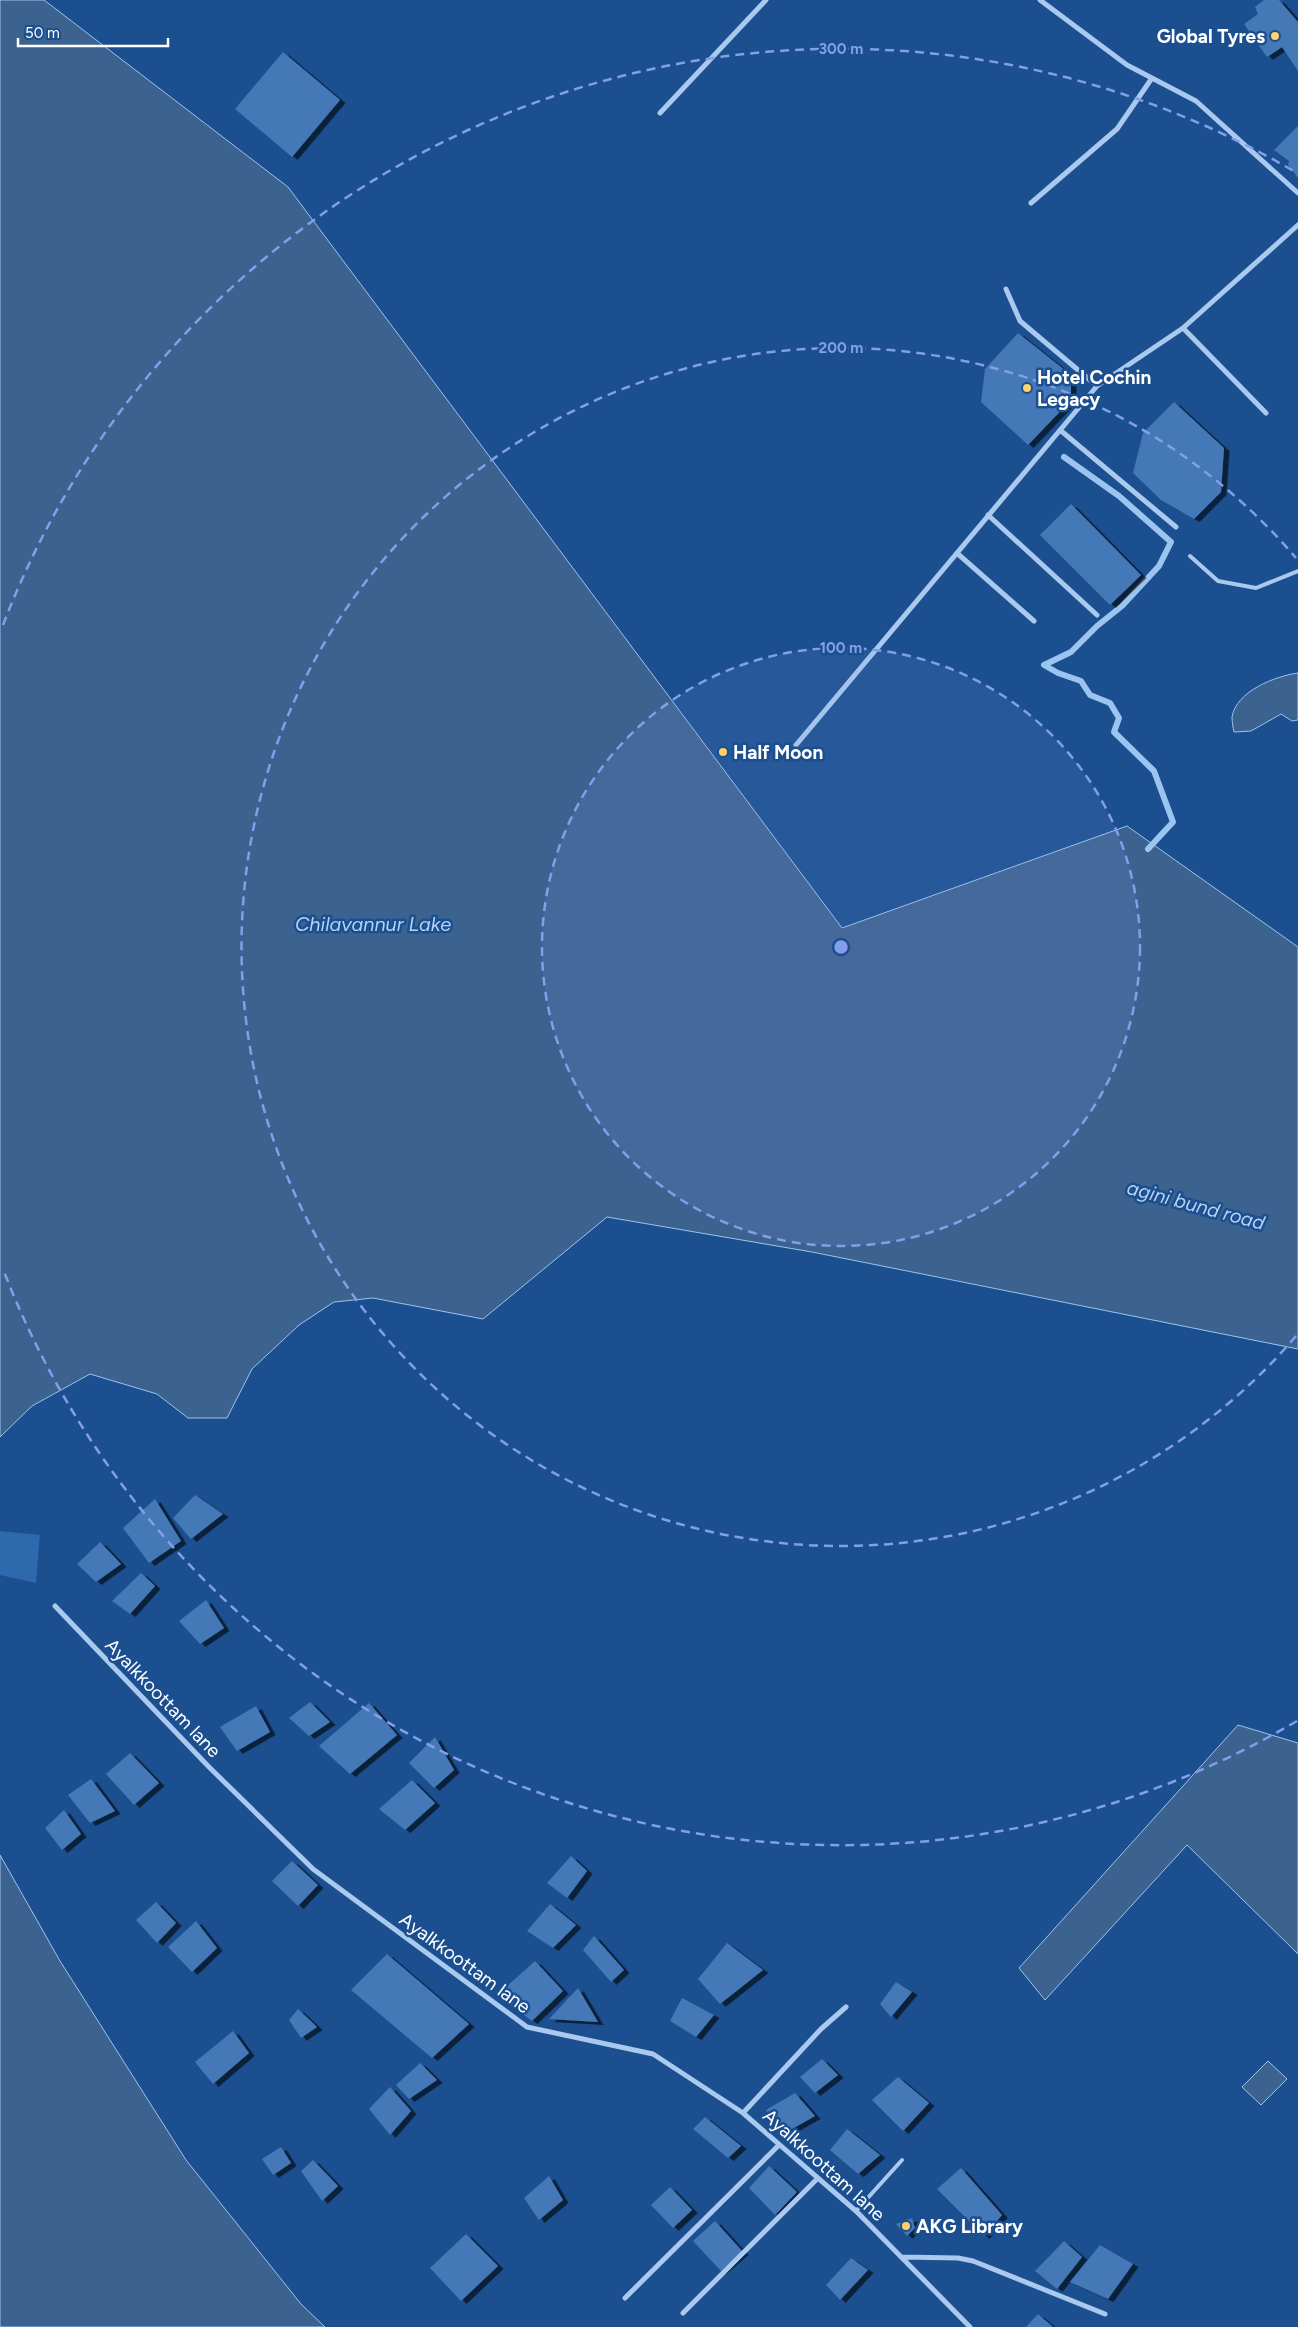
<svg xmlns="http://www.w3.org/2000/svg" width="1298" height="2327" font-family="Figtree,sans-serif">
  <defs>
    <filter id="shadow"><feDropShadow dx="5.5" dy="3" stdDeviation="0" flood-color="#0009"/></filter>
  </defs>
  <rect width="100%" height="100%" fill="#1b4f8f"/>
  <path fill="#2e69ad" d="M0,1531L40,1535L36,1583L0,1575Z"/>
  <path fill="#3c6290" stroke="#9cc4f0" d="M0,0H44L288,187L842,928L1127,826L1298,947V1349L812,1252L607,1217L483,1319L373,1298L334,1302L299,1325L252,1369L227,1418H188L157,1394L90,1374L32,1406L0,1437Z
    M1298,673V720L1292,721L1281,714L1251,731L1234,732C1233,728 1232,721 1232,717C1236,691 1276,676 1298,673Z
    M1238,1725L1298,1743V1954L1187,1845L1045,2000L1019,1968Z
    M0,1855L60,1961L186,2160L301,2304L325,2327H0Z
    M1268,2061L1287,2079L1261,2105L1242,2087Z"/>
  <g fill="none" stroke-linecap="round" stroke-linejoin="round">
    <path stroke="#9cc4f0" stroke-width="6" d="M1064,457L1119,496L1171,542L1159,566L1122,606L1097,626L1071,652L1044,665L1058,673L1081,681L1090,695L1110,703L1119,718L1114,732L1154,771L1173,822L1148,849"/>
  </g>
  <path fill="#4478b7" filter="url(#shadow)" d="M1264,0H1279L1298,22V71L1282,47L1267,57L1244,24L1258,14L1255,7Z
    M283,52L340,100L292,157L235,109Z
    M1298,126V178L1288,165L1289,161L1274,150Z
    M1018,333L1071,375V400L1028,445L981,402L985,369Z
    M1174,402L1224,448L1221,492L1194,519L1161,500L1133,473L1143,433Z
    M1071,504L1141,575L1110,605L1040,535Z
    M195,1495L223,1514L191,1539L173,1518Z
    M155,1499L181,1541L149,1563L123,1528Z
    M100,1542L121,1564L96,1582L77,1564Z
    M141,1573L155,1586L130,1614L112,1601Z
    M206,1600L224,1628L200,1644L179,1621Z
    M310,1702L330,1722L309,1736L289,1718Z
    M369,1703L397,1735L350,1774L319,1746Z
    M256,1706L270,1732L237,1751L220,1727Z
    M435,1737L454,1770L434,1788L409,1763Z
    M130,1753L159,1783L134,1805L106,1774Z
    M91,1779L115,1811L90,1823L68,1795Z
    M412,1780L435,1803L405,1830L379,1809Z
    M64,1810L81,1834L62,1850L45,1828Z
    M571,1856L587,1871L567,1898L547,1883Z
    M292,1861L318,1885L298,1906L272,1881Z
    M156,1902L176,1923L157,1943L136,1920Z
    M550,1904L576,1925L553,1948L527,1931Z
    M196,1921L217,1948L192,1972L168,1947Z
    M594,1936L624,1970L611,1982L583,1950Z
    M727,1943L763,1970L720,2004L698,1979Z
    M387,1954L469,2024L432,2058L351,1990Z
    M535,1961L563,1991L532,2021L497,1995Z
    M896,1982L912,1992L891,2017L880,2004Z
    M578,1988L598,2022L549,2019Z
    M682,1998L714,2015L696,2037L670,2021Z
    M298,2009L317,2027L301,2038L289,2020Z
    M233,2031L249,2053L213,2084L195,2062Z
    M822,2059L838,2075L815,2093L800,2077Z
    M420,2063L437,2080L409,2099L396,2085Z
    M898,2077L929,2103L903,2131L872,2100Z
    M390,2087L411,2111L390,2135L369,2109Z
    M795,2093L815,2116L783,2134L766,2110Z
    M705,2117L741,2146L728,2158L693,2129Z
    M847,2129L880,2155L858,2174L830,2150Z
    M281,2147L291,2163L273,2175L262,2159Z
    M313,2160L338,2186L322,2201L301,2171Z
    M769,2166L797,2192L775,2215L749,2188Z
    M961,2168L1002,2215L984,2236L937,2189Z
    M549,2176L563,2200L539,2220L524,2198Z
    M670,2187L692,2210L673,2228L651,2205Z
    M912,2218L915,2228L907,2236L896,2224Z
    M715,2221L743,2252L721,2271L693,2241Z
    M466,2234L498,2266L461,2301L430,2268Z
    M1064,2241L1082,2257L1057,2289L1035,2271Z
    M1100,2245L1133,2264L1108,2299L1070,2282Z
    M851,2258L868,2270L840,2300L826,2285Z
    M1038,2314L1053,2327H1026Z"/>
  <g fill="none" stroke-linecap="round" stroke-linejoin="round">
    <path stroke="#a9c9ee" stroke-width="4" d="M1190,556L1218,581L1256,588L1298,571
      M856,2211L902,2160"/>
    <path stroke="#a9c9ee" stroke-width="5" d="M1040,0L1127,65L1196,101L1298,193
      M660,113L766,0
      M1031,203L1117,129L1152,78
      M1006,289L1020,321L1097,386
      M1183,328L1266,413
      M1060,430L1176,527
      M988,515L1097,615
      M958,554L1034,621
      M796,745L1097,386L1183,328L1298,225
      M55,1606L209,1767L313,1869L527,2027L653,2054L743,2113L856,2211L970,2327
      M743,2113L821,2029L846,2007
      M901,2257L958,2258L973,2261L1105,2314
      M625,2298L779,2145
      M683,2313L817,2179"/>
  </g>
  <circle cx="841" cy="947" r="299" fill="#839eea" fill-opacity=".12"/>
  <g fill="none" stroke="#839eea" stroke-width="2.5" stroke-dasharray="9 6">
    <circle cx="841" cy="947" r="299"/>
    <path d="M1296 1336A599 599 0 1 1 1296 558"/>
    <path d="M1297 1721A898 898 0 0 1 3 1269M3 625A898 898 0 0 1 1297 173"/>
  </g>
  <g fill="#ffd166" stroke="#1b4f8f" stroke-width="2">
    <circle cx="1275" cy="36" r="5"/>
    <circle cx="1027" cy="388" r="5"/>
    <circle cx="723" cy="752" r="5"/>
    <circle cx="906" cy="2226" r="5"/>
  </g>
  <g text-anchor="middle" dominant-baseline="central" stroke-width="5" stroke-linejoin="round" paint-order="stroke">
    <g font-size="19" font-weight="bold" fill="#fff" stroke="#1b4f8f" text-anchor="start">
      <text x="1265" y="36" text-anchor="end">Global Tyres</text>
      <text x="1037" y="377">Hotel Cochin<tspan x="1037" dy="22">Legacy</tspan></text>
      <text x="733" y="752">Half Moon</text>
      <text x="916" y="2226">AKG Library</text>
    </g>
    <g font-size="19" fill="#fff" stroke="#1b4f8f">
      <text transform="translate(163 1698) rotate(46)">Ayalkkoottam lane</text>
      <text transform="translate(465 1963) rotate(36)">Ayalkkoottam lane</text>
      <text transform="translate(824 2165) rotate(42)">Ayalkkoottam lane</text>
    </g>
    <g font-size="20" font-style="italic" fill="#b5d3f5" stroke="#1b4f8f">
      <text x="373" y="924">Chilavannur Lake</text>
      <text transform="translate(1196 1205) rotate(15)">agini bund road</text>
    </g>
  </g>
  <circle cx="841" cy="947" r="8" fill="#839eea" stroke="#1b4f8f" stroke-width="2.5"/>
  <g font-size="15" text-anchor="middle" font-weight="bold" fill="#839eea" stroke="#1b4f8f" stroke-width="5" stroke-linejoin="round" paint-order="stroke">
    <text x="841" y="54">300 m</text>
    <text x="841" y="353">200 m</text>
    <text x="841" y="653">100 m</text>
  </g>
  <path d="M18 38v8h150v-8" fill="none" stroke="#ffffff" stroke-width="2.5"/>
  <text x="25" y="38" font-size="15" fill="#ffffff" stroke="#1b4f8f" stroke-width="4" paint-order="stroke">50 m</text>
</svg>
